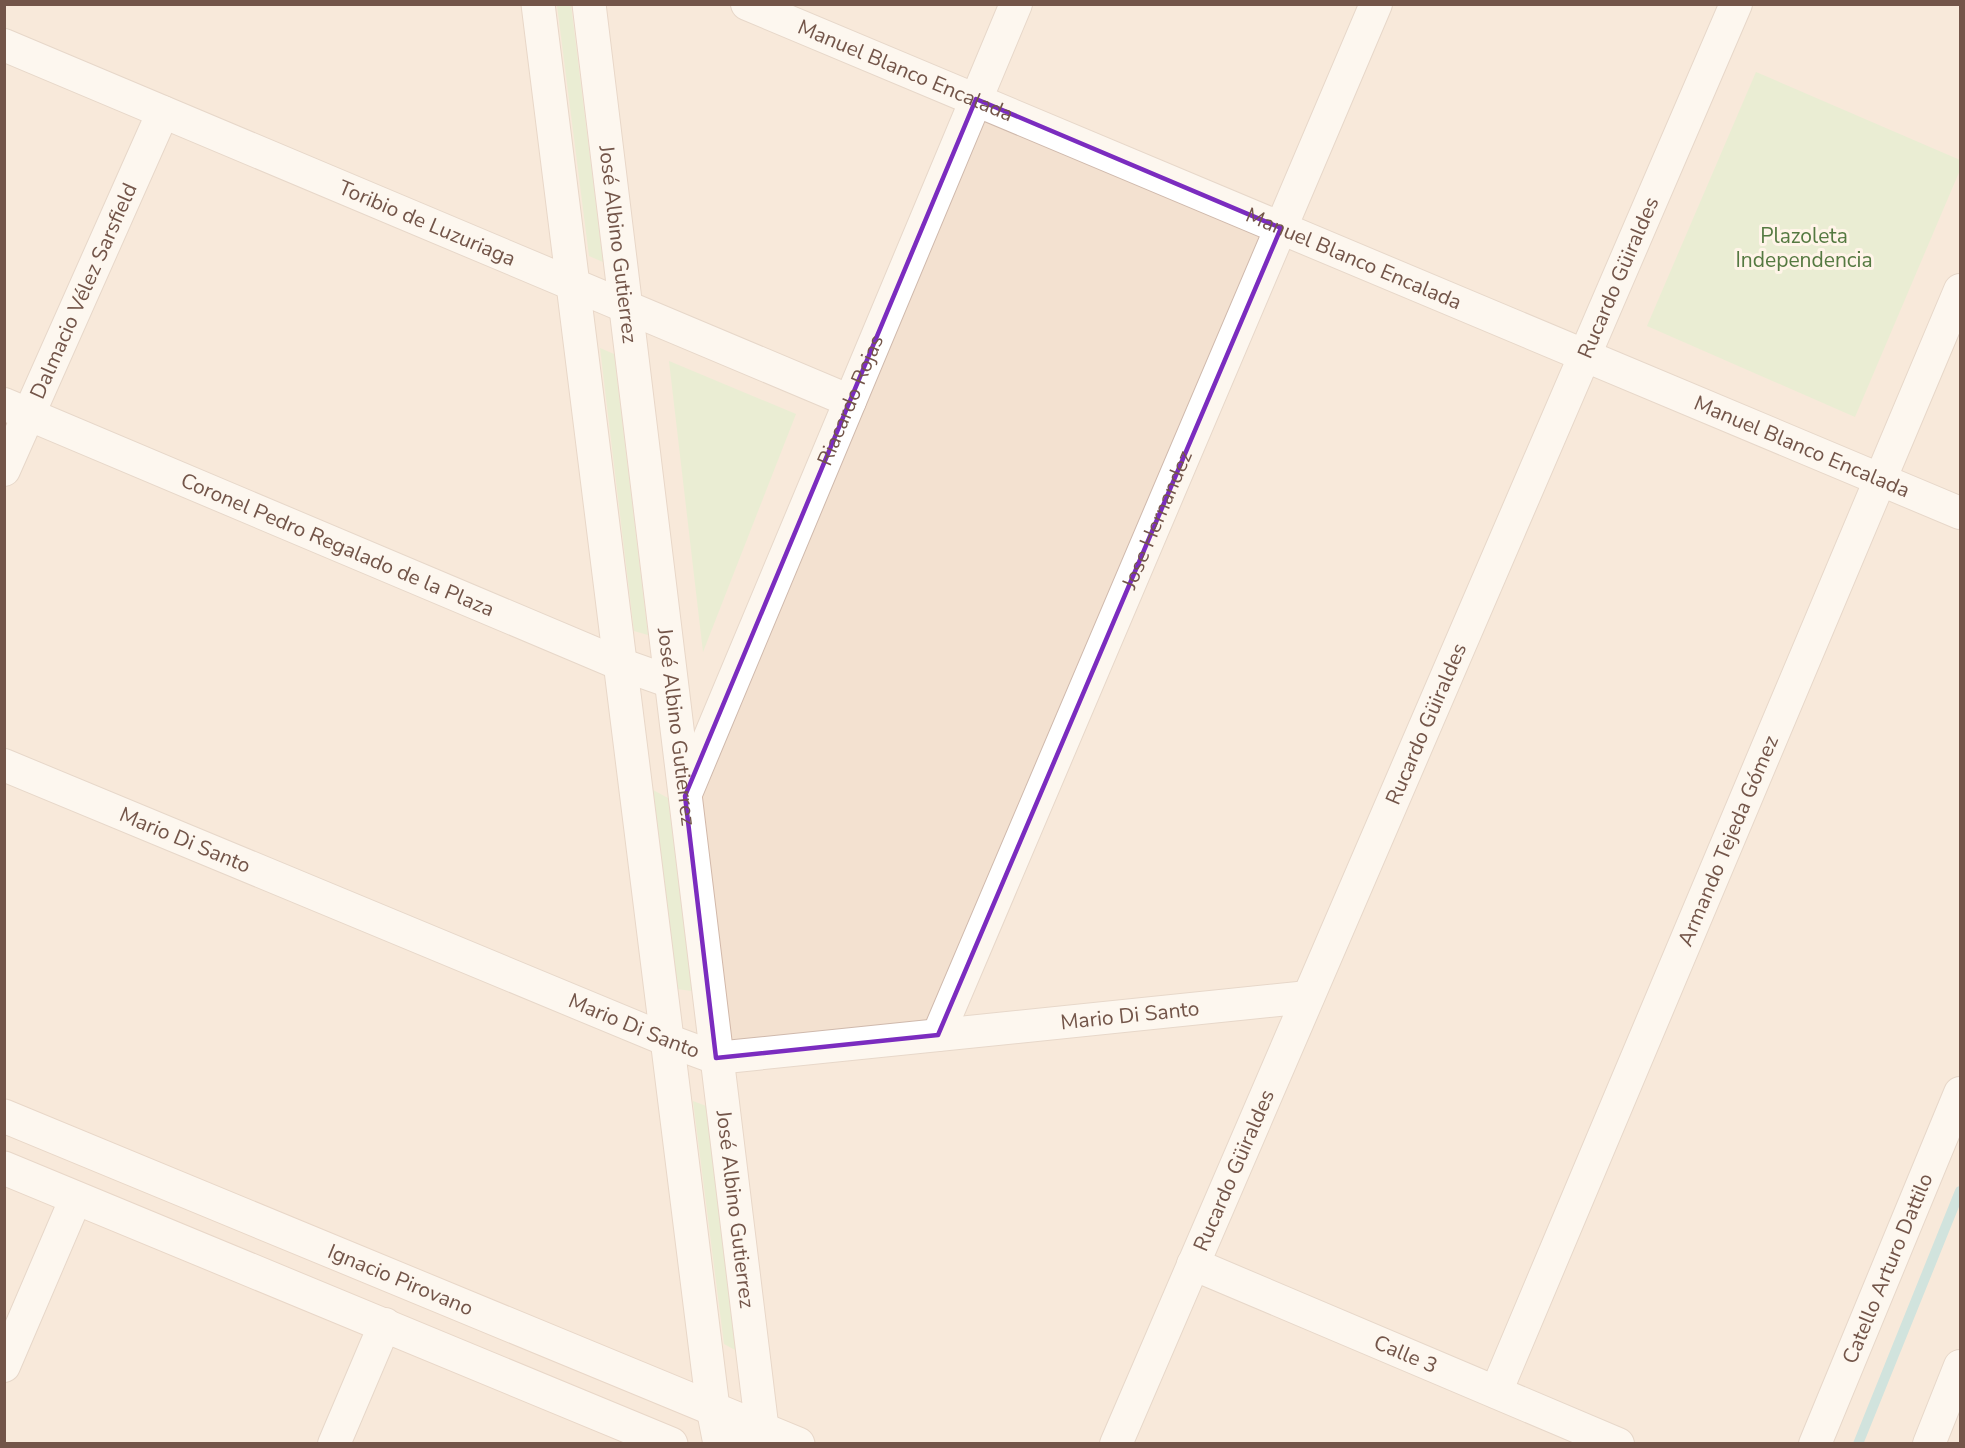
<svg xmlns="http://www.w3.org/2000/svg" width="1965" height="1448" font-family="'Nunito Sans',sans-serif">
  <rect width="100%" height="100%" fill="#fcf0e2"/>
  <path fill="#f3e1d0" d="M5,5H1960V1443L5,1444Z"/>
  <path fill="#d4e9c1" d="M557,5H571L603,262L589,256Z
    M1756,72L1960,160V170L1855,417L1647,326Z
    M600,348L614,354L648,635L634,631Z
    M669,361L796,414L703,652Z
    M653,790L668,798L692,991L677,989Z
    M693,1101L706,1106L737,1351L724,1344Z"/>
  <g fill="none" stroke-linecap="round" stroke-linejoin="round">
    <path stroke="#9dd2d7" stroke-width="10" d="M1858,1444L1960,1191"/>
    <g stroke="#cfb9ac" stroke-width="34">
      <g id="street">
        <path id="s1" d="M747,4L1960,513"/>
        <path id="s2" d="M4,45L850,401"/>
        <path id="s3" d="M4,404L620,664L671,682"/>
        <path id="s4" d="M4,470L163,112"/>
        <path id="s5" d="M4,765L667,1040L716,1058L1308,997"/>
        <path id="s6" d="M685,796L1016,4"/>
        <path id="s7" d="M938,1035L1376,4"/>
        <path id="s8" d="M1193,1264L1618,1444"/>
        <path d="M4,1366L76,1198"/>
        <path id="s9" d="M1496,1392L1960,290"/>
        <path d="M334,1444L385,1324"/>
        <path id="s10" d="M1116,1444L1736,4"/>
        <path id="s11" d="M1815,1444L1960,1093"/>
        <path d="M1929,1444L1960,1366"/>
      </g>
    </g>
    <g stroke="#d2b8a9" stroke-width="35">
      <g id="secondary">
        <path d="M538,4L713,1408L720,1444"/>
        <path id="s12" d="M589,4L762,1428L747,1444"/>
        <path id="s13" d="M4,1116L798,1444"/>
        <path d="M4,1168L671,1444"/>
      </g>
    </g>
    <use href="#street" stroke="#fff" stroke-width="32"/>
    <use href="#secondary" stroke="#fff" stroke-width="33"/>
  </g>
  <path d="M0 0H1965V1448H0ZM976,99L1281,228L938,1035L716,1058L685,796Z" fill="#fcf0e2" fill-opacity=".55" fill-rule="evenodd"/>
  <path fill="none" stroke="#7b2cbf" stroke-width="4.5" stroke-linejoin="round" d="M976,99L1281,228L938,1035L716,1058L685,796Z"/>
  <g text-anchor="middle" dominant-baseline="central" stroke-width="6" stroke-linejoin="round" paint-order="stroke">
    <g font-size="21" fill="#735549" stroke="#fff4e8">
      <text stroke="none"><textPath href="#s1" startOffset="172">Manuel Blanco Encalada</textPath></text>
      <text stroke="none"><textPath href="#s2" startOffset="459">Toribio de Luzuriaga</textPath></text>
      <text stroke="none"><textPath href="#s12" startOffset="242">José Albino Gutierrez</textPath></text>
      <text stroke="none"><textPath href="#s1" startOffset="658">Manuel Blanco Encalada</textPath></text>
      <text stroke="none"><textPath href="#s10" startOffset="1270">Rucardo Güiraldes</textPath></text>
      <text stroke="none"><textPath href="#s4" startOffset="196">Dalmacio Vélez Sarsfield</textPath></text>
      <text stroke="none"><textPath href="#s6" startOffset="429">Riacardo Rojas</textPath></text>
      <text stroke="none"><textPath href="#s1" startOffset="1144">Manuel Blanco Encalada</textPath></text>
      <text stroke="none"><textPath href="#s7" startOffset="560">Jose Hernandez</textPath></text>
      <text stroke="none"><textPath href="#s3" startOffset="362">Coronel Pedro Regalado de la Plaza</textPath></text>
      <text stroke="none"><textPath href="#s10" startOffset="784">Rucardo Güiraldes</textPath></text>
      <text stroke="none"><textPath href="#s12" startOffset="728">José Albino Gutierrez</textPath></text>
      <text stroke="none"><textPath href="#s5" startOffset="196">Mario Di Santo</textPath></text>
      <text stroke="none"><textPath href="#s9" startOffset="598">Armando Tejeda Gómez</textPath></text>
      <text stroke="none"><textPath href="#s5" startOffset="1186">Mario Di Santo</textPath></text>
      <text stroke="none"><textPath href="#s5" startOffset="682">Mario Di Santo</textPath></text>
      <text stroke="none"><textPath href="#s10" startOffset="298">Rucardo Güiraldes</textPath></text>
      <text stroke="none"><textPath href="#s12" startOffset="1214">José Albino Gutierrez</textPath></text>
      <text stroke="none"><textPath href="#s11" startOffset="190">Catello Arturo Dattilo</textPath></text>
      <text stroke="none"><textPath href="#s13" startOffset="429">Ignacio Pirovano</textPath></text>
      <text stroke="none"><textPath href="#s8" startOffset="231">Calle 3</textPath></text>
    </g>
    <g font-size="21" fill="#557941" stroke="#fff4e8">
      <text x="1804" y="236">Plazoleta<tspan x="1804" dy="24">Independencia</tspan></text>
    </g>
  </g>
  <rect width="1965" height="1448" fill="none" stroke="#735549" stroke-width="12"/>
</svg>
